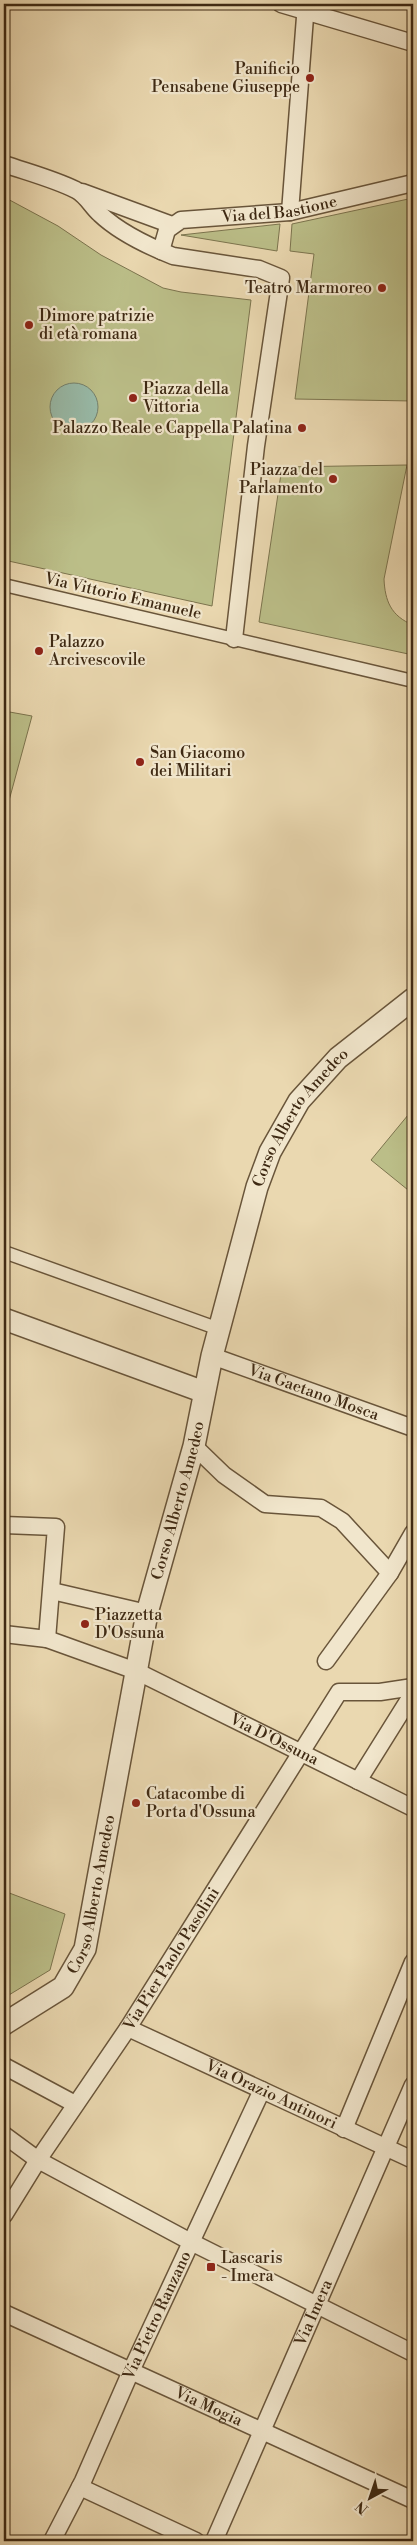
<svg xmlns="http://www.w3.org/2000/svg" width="417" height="2545" font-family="'Libre Bodoni',serif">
  <rect width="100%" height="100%" fill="#ead8b0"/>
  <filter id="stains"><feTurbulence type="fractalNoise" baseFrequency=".004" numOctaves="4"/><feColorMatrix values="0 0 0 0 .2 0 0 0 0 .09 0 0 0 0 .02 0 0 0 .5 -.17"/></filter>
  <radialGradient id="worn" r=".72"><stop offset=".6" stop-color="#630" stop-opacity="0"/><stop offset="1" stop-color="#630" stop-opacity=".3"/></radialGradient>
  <path fill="#bbbe88" stroke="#7c744e" d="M4,197L58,226L101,255L163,288L181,292L251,300L212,606L4,560Z
    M413,198V401L295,399L314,254L290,251L292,224Z
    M280,224L277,251L181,235Z
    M407,465L384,579C385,601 391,616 413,625V655L259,622L282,467Z
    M4,711L32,716L4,819Z
    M413,1109V1194L371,1160Z
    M4,1891L65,1914L50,1970L4,1998Z"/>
  <path fill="#98baa8" stroke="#74806c" d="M50 407a24 24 0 1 1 48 0a24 24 0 1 1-48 0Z"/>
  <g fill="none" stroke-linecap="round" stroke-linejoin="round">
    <g stroke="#69553a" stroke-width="15">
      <path id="pedestrian" d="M4,585L413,681
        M4,1252L219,1329"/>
    </g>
    <g stroke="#69553a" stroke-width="19">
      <g id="minor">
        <path d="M281,4L413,43"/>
        <path d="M4,164C27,172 54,179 76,190C87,196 91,206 100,214C120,233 148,246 173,256L259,269L281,278L256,446L234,639"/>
        <path d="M82,192L172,225"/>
        <path d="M290,212L306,4"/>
        <path id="s1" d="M161,251L167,230L181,220L290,212L413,183"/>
        <path id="s2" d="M212,1356L413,1428"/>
        <path d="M194,1446L224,1475L265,1504L321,1508L342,1521L390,1573"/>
        <path d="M4,1525L56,1527L47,1639"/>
        <path d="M52,1591L147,1613"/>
        <path id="s3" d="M4,1634L47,1639L136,1671L413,1808"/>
        <path d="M326,1661L390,1573L413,1533"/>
        <path d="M358,1781L413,1693"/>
        <path id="s4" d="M128,2028L413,2160"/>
        <path d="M4,2066L75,2104"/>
        <path d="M344,2129L413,1962"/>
        <path d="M4,2135L38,2160L191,2242L413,2353"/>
        <path id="s5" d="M4,2215L38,2160L128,2028L339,1692H380L413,1687"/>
        <path id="s6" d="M4,2313L413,2500"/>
        <path d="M80,2487L196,2541"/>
        <path id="s7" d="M52,2541L83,2481L131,2371L262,2090"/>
        <path id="s8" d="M214,2541L413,2085"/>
      </g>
    </g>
    <g stroke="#69553a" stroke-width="24">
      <g id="tertiary">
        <path d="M4,1319L204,1392"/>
        <path id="s9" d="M4,2024L63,1987L85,1949L147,1613L194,1446L212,1356L257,1187L270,1152L299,1101L338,1058L413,999"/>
      </g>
    </g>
    <use href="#pedestrian" stroke="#f1e6cc" stroke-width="12"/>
    <use href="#minor" stroke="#f1e6cc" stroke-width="16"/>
    <use href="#tertiary" stroke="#f1e6cc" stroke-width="21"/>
  </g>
  <g fill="#8f2418" stroke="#f1e6cc" stroke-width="2">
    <circle cx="310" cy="78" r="5"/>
    <circle cx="382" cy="288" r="5"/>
    <circle cx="29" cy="325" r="5"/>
    <circle cx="133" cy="398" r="5"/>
    <circle cx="302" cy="428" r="5"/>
    <circle cx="333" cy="479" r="5"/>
    <circle cx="39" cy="651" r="5"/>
    <circle cx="140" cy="762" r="5"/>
    <circle cx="85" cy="1624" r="5"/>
    <circle cx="136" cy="1803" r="5"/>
    <rect x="206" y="2262" width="10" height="10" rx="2.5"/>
  </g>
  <g text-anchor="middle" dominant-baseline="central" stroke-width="4.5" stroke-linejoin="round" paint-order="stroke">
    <g font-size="16" fill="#3e2913" stroke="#f1e6cc" text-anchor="start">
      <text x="300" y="69" text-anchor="end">Panificio<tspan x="300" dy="18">Pensabene Giuseppe</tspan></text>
      <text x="372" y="288" text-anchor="end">Teatro Marmoreo</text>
      <text x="39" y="316">Dimore patrizie<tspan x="39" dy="18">di età romana</tspan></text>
      <text x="143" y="389">Piazza della<tspan x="143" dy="18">Vittoria</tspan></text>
      <text x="292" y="428" text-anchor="end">Palazzo Reale e Cappella Palatina</text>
      <text x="323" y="470" text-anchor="end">Piazza del<tspan x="323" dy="18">Parlamento</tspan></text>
      <text x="49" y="642">Palazzo<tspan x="49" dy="18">Arcivescovile</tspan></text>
      <text x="150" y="753">San Giacomo<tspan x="150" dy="18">dei Militari</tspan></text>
      <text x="95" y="1615">Piazzetta<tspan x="95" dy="18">D'Ossuna</tspan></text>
      <text x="146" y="1794">Catacombe di<tspan x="146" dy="18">Porta d'Ossuna</tspan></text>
      <text x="221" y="2258">Lascaris<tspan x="221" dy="18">- Imera</tspan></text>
    </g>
    <g font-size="16" fill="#3e2913" stroke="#f1e6cc">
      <text stroke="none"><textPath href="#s1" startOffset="138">Via del Bastione</textPath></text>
      <text transform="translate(123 596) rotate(13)">Via Vittorio Emanuele</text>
      <text stroke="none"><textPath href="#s9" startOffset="978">Corso Alberto Amedeo</textPath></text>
      <text stroke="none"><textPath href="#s2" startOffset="108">Via Gaetano Mosca</textPath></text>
      <text stroke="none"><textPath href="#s9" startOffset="572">Corso Alberto Amedeo</textPath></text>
      <text stroke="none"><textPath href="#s3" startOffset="292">Via D'Ossuna</textPath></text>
      <text stroke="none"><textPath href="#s9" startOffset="168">Corso Alberto Amedeo</textPath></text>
      <text stroke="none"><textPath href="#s5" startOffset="306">Via Pier Paolo Pasolini</textPath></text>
      <text stroke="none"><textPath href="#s4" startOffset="158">Via Orazio Antinori</textPath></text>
      <text stroke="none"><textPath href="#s8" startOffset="249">Via Imera</textPath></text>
      <text stroke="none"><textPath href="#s7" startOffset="249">Via Pietro Ranzano</textPath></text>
      <text stroke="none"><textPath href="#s6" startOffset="225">Via Mogia</textPath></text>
    </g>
  </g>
  <rect width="417" height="2545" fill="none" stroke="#ead8b0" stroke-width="20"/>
  <rect x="5" y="5" width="407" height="2535" fill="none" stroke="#3e2913" stroke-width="2.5"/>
  <rect x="10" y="10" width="397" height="2525" fill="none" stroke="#3e2913"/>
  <g transform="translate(370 2498) rotate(220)" stroke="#f1e6cc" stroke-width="4" paint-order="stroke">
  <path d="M0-4L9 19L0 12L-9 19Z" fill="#3e2913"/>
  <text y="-8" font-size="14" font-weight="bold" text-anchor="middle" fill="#3e2913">N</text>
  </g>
  <rect width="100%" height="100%" filter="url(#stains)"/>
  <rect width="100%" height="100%" fill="url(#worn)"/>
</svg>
